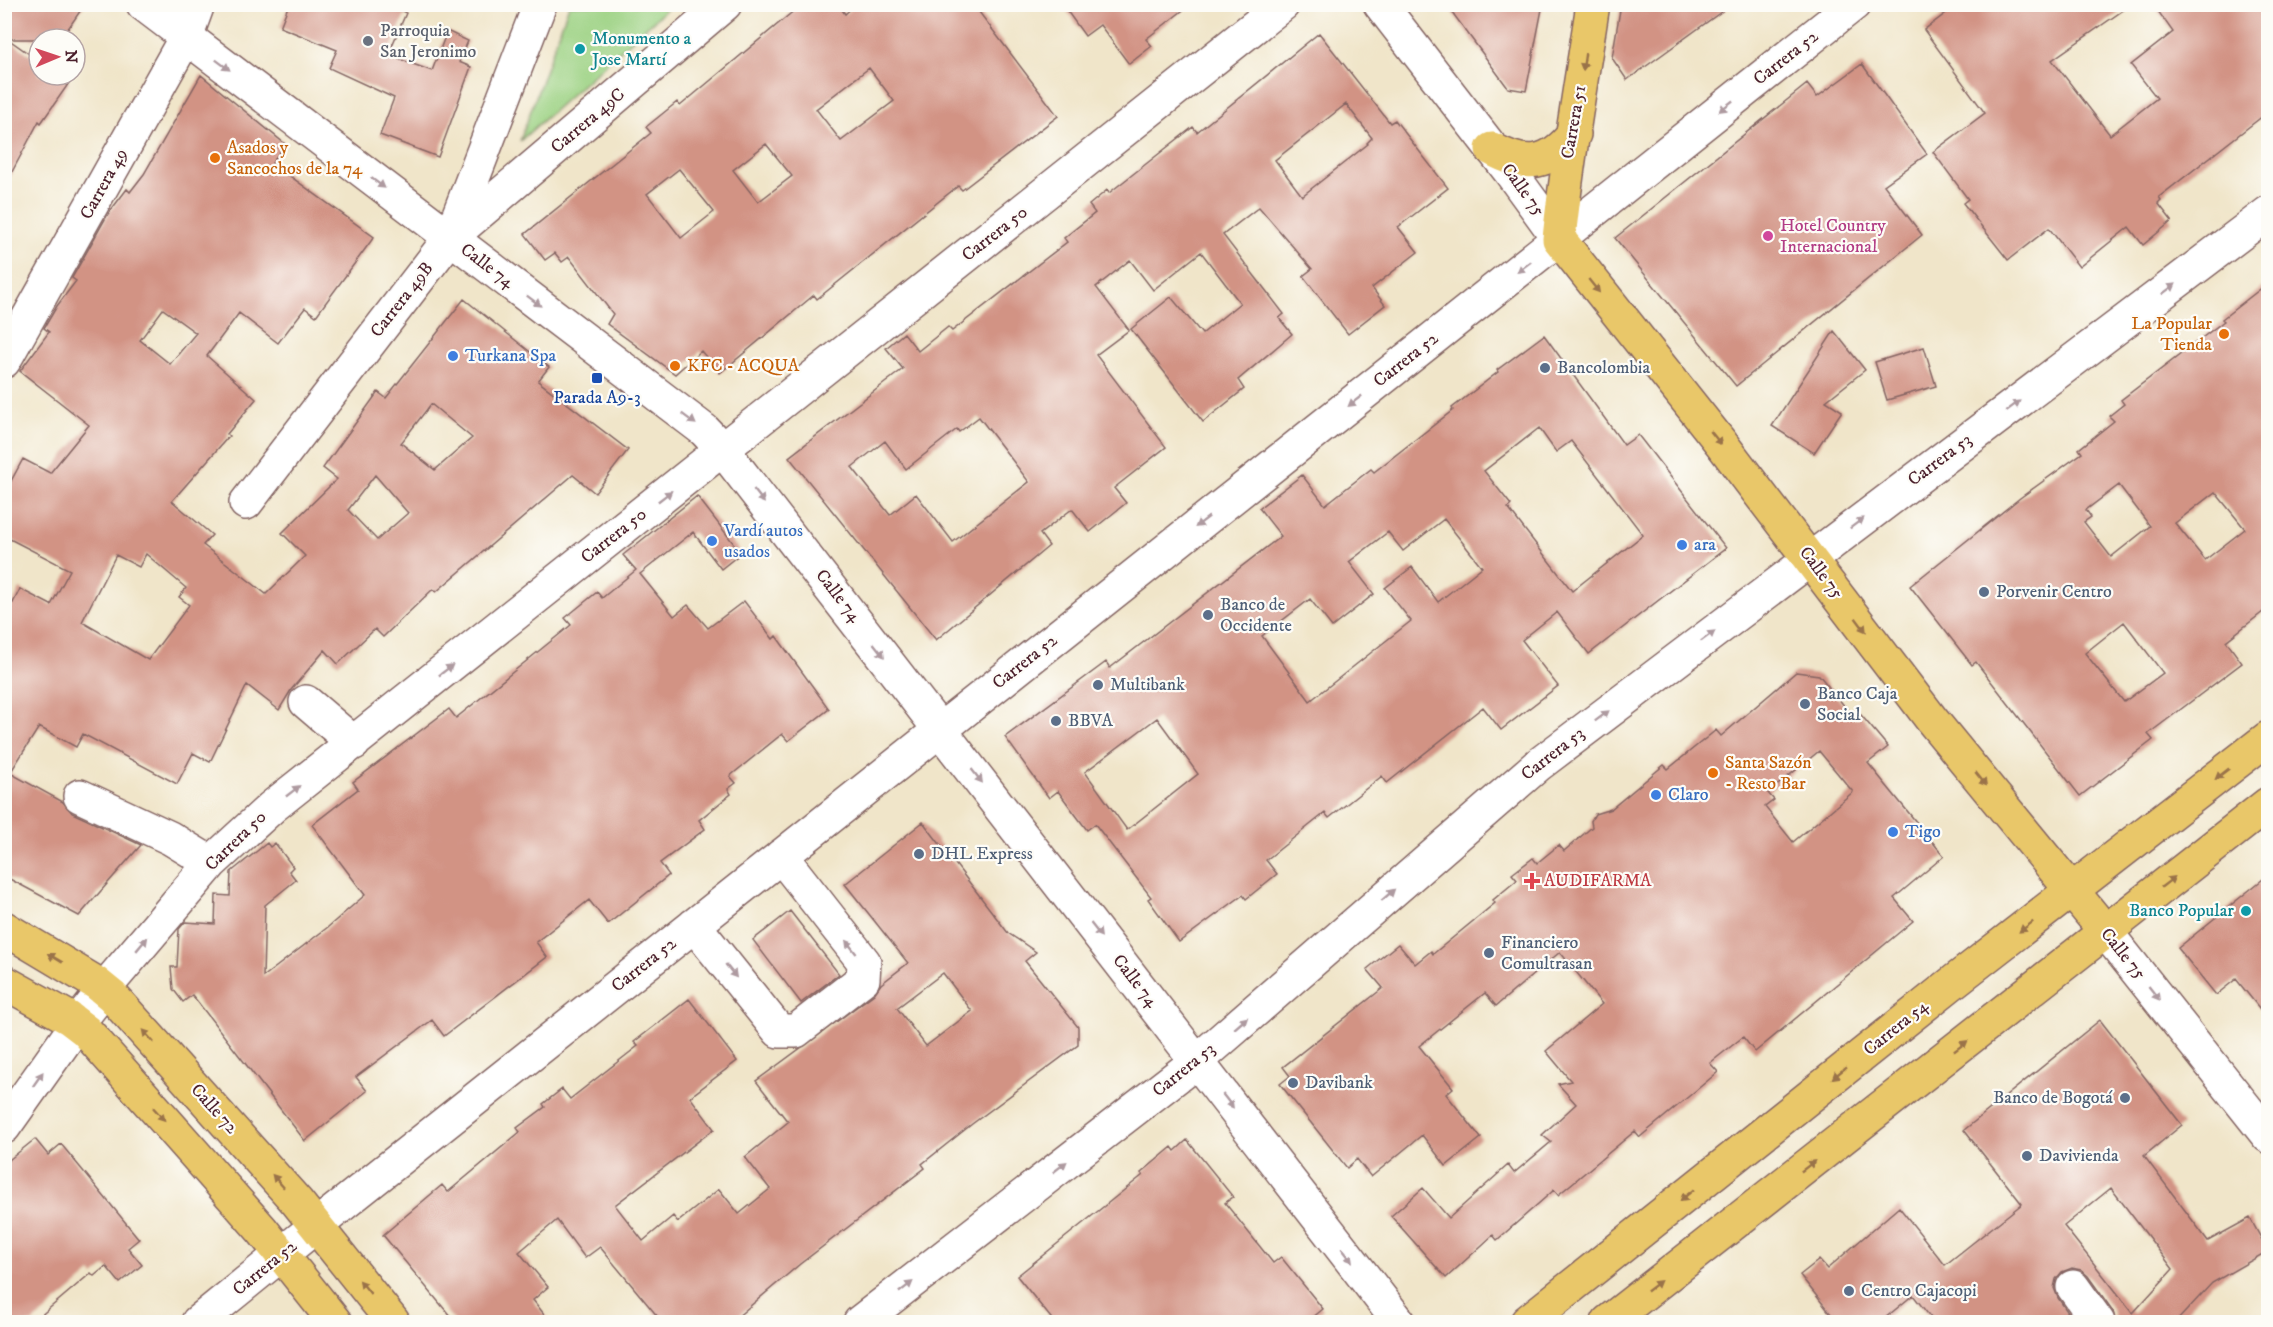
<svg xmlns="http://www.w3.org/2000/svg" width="2273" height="1327" font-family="'IM FELL DW Pica',serif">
  <rect width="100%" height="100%" fill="#fdfcf7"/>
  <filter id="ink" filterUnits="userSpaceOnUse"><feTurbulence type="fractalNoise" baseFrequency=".0167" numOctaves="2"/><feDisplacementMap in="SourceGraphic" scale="12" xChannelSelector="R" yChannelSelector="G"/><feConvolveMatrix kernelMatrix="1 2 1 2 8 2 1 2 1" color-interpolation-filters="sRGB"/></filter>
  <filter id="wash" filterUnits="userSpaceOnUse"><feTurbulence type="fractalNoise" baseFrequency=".008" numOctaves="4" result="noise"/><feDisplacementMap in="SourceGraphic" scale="24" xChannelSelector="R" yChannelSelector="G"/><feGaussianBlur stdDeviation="1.35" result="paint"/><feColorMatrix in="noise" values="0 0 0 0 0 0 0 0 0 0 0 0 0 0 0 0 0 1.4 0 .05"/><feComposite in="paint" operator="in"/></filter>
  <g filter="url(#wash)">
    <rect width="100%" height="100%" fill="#f0e5c9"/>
    <path fill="#9cd283" stroke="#737857" stroke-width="1.5" d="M569,5H671L520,141Z"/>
    <g id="blocks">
      <path fill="#d29384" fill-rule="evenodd" d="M4,4H85L61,39H8L39,61V75H59L69,83L41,123L39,121L4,187Z
        M289,4H388L406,13L388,55L432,71L447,31L468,41L459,62L471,67L438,157L380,135L394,98L329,68L337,50L280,27Z
        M802,4H838L845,14L856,4H973L1058,116L962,190L958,186L817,299L814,295L720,373L701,351L675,374L607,324L613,314L569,257L562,262L555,253L545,260L525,234L651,133L646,127L677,102L680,106ZM869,68L894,101L841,141L816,109ZM766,144L792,176L758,202L733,170ZM679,169L714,212L681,238L647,194Z
        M1062,4H1191L1146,39L1152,46L1129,64L1100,25L1085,36Z
        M1446,4H1543L1526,91L1508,88Z
        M1621,4H1732L1627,80L1612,58Z
        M1958,4H2132L2052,60L2110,135L2157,98L2131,65L2173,32L2153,4H2268V112L2159,197L2161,200L2158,203L2172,221L2143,245L2129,227L2079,267L2049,228L2008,260L1963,203L1968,199L1933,152L1985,113L1924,30Z
        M1319,33L1390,123L1395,120L1448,188L1398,227L1418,252L1372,288L1385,305L1348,334L1303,276L1312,269L1259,207L1223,235L1284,314L1279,318L1292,334L1238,380L1244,389L1203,422L1131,329L1171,297L1202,334L1240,303L1201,252L1153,290L1130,260L1096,287L1129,330L1096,355L1166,447L1114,488L1126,503L1090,532L1072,509L1040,534L1049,546L936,640L789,457L903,369L886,348L904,333L918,351L948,327L952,331L1067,242L1064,238L1095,213L1089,205L1107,190L1109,193L1193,127L1197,132ZM1346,104L1372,138L1367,143L1368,144L1302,196L1275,160ZM979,417L1029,482L953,542L916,494L890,515L852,467L885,441L906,469L957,429L959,432Z
        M1862,64L1927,154L1884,185L1922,235L1736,386L1615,238L1807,84L1817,97Z
        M201,75L285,144L272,163L374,237L316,316L305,308L278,343L239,313L207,356L256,399L227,434L229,436L172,501L212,535L203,545L266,594L305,556L282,533L337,479L323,468L378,392L386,398L464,299L549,367L538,381L628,450L595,493L573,475L436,592L433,589L383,637L375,629L338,664L325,650L291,690L279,710L247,685L210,762L193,753L177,784L83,734L76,747L39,727L10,773L63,802L72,813L141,845L79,916L4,876V598L13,603L20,589L51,605L70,570L4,536V494L23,459L50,473L89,425L20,371L49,332L44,328L57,306L76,281L72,278L108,214L127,189L130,192L144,174ZM163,309L196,333L170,364L140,340ZM431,404L472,438L435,470L401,443ZM375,475L408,513L377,540L348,510ZM146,554L186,588L179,597L189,605L148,660L82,622L116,555L139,567Z
        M2268,283V608L2226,641L2242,663L2148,734L2153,740L2080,796L1976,662L1972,665L1910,586L2020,498L2082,453L2079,449L2114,421L2109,416L2124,404L2121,400L2224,321L2222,319ZM2119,485L2150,526L2111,557L2084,522L2091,517L2086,510ZM2215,492L2245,529L2205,560L2175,523ZM2124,622L2163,673L2124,702L2085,653Z
        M1834,331L1865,370L1826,401L1842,411L1814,453L1772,426Z
        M1544,335L1624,445L1638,435L1726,548L1589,654L1557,612L1522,640L1558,686L1501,730L1483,707L1387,783L1382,776L1329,818L1325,813L1266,860L1277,874L1246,899L1243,895L1179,942L1148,899L1151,897L1095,824L1087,830L1058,791L1049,798L1005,737L1106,662L1110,668L1281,536L1259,508L1302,475L1325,505L1371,469L1374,472L1453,410L1452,408L1498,372L1497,370ZM1539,428L1556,452L1571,441L1643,535L1572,591L1508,508L1511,505L1484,471ZM1444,519L1482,567L1438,602L1412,567L1385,588L1411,621L1310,701L1262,636L1310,599L1332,627L1374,594L1349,562L1388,532L1403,551ZM1157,718L1198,774L1127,830L1085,772Z
        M1924,347L1936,386L1887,400L1875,362Z
        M697,496L741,553L721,569L693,532L640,574L674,616L688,605L708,628L744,601L773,639L776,636L829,709L788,741L782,734L730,776L736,783L728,789L731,794L699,820L705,829L660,863L669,875L608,924L589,900L536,942L547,957L444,1036L432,1020L356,1077L367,1091L305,1141L197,1001L192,995L183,1002L173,989L171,967H177L179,929L185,922L215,924L216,895L230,896L231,872L267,843L270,847L275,843L293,867L289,871L296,880L265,905L263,977L328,927L365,895L312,825L358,789L353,782L449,709L456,718L571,625L565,618L597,592L602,598L636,570L623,555Z
        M1796,672L1819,675L1855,719L1861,715L1888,747L1868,763L1944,856L1894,898L1913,921L1755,1052L1743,1037L1710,1063L1718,1072L1640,1137L1635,1131L1558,1195L1554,1190L1497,1240L1493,1235L1446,1278L1391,1216L1423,1188L1449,1218L1508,1165L1514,1173L1551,1142L1542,1135L1576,1104L1558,1084L1571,1081L1546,1051L1602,1004L1560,952L1496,1006L1485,993L1419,1046L1453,1088L1446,1094L1481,1138L1446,1166L1422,1135L1371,1177L1357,1159L1347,1168L1280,1084L1290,1076L1283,1067L1383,988L1367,969L1398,944L1415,964L1431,951L1433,954L1495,903L1493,900L1517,880L1512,874L1533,858L1537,863L1559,845L1564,851L1592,827L1591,821L1595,814L1611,809L1664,765L1668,769L1716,730L1721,736ZM1819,751L1853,792L1793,842L1765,807L1774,800L1768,793Z
        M923,822L1008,933L1036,952L1025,961L1078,1027V1045L972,1124L922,1164L925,1168L800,1264L730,1323H663L600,1247L585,1258L557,1220L519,1252L548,1287L533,1300L551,1323H456L383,1235L442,1185L448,1192L520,1132L517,1128L545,1107L543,1104L562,1089L570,1099L638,1046L634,1042L689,999L737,1061L690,1097L714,1129L615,1205L643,1241L673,1216L678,1222L719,1189L739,1214L770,1189L745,1157L788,1122L756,1081L874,994L881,984L908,963L845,884ZM943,973L972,1011L926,1046L897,1008Z
        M2268,875V1019L2236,979L2216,995L2178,948Z
        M790,911L839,974L801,1003L753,940Z
        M2100,1020L2182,1125L2144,1156L2208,1241L2250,1218L2268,1251L2212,1283L2175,1323H2116L2113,1311L2088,1276L2081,1270L2072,1268L2062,1272L2056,1279L2054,1288L2058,1298L2075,1323H1935L1913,1295L1879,1323H1838L1800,1275L1819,1260L1827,1269L1899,1207L1945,1265L2022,1204L1964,1130ZM2111,1188L2173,1269L2133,1313L2064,1226Z
        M35,1139L48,1155L61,1144L139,1239L128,1248L142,1265L120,1283L106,1266L94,1276L91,1273L32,1323H4V1164Z
        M1187,1140L1233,1197L1225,1203L1273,1263L1281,1257L1323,1309L1306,1323H1055L1017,1276L1143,1175L1141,1173L1172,1147L1175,1151Z"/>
    </g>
  </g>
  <g filter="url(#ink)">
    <use href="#blocks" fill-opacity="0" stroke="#846462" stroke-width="1.5"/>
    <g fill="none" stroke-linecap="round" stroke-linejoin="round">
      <g stroke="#846462" stroke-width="36">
        <path id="minor" d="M143,4L704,430L723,450L1399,1322
          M1380,4L1511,173L1559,239
          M452,236L725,4
          M4,361L186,37L198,4
          M246,503L450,238L540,4
          M306,702L354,743
          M80,796L170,838L211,863
          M694,925L779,1031H796L863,979L864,962L781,856
          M2105,931L2268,1136
          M4,1127L77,1024L115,976L211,863L272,807L1283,4
          M2073,1287L2098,1322
          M198,1322L332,1213L1854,4
          M860,1322L1197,1061L1538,765L2268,213"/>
      </g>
      <g stroke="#846462" stroke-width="36">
        <path id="major" d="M1593,4C1581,83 1567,161 1559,239L1721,443L1932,720L2105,931
          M1492,149C1526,168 1549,165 1574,134
          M4,928L96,983L112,996L297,1202L393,1322
          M4,982L69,1018L86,1031L262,1230L335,1322
          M1527,1322L1956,980L2268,738
          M1608,1322L2268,804"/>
      </g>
      <use href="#minor" stroke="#fff" stroke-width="33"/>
      <use href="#major" stroke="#e9c769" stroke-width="33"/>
    </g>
    <defs><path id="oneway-solid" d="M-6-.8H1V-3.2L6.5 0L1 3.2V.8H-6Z" transform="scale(1.5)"/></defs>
    <g fill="#9a734a">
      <use href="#oneway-solid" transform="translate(1584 62) rotate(98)"/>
      <use href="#oneway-solid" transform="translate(1594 286) rotate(51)"/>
      <use href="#oneway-solid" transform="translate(1716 438) rotate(51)"/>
      <use href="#oneway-solid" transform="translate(1861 625) rotate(53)"/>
      <use href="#oneway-solid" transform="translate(2222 774) rotate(142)"/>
      <use href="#oneway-solid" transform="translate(1981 779) rotate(51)"/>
      <use href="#oneway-solid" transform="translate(2168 882) rotate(-38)"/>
      <use href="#oneway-solid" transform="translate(2026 927) rotate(143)"/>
      <use href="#oneway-solid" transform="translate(55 958) rotate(-149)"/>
      <use href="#oneway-solid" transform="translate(148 1036) rotate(-132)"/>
      <use href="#oneway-solid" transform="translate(1961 1046) rotate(-38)"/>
      <use href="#oneway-solid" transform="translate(1839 1073) rotate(141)"/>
      <use href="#oneway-solid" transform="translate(159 1114) rotate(48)"/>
      <use href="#oneway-solid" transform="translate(1808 1166) rotate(-38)"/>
      <use href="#oneway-solid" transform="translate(278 1181) rotate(-132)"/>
      <use href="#oneway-solid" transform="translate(1687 1195) rotate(141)"/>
      <use href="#oneway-solid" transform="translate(1654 1286) rotate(-38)"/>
      <use href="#oneway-solid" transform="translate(365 1287) rotate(-129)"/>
    </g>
    <g fill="#ae9aa0">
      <use href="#oneway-solid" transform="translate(223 65) rotate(37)"/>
      <use href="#oneway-solid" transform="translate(1726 106) rotate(142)"/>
      <use href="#oneway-solid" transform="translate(378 183) rotate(37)"/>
      <use href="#oneway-solid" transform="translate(1524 267) rotate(142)"/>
      <use href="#oneway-solid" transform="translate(2169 289) rotate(-37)"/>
      <use href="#oneway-solid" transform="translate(534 301) rotate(37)"/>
      <use href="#oneway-solid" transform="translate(1355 401) rotate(142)"/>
      <use href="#oneway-solid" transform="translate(2013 406) rotate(-37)"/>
      <use href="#oneway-solid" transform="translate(689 419) rotate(37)"/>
      <use href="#oneway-solid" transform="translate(665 496) rotate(-38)"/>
      <use href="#oneway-solid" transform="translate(759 496) rotate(52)"/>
      <use href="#oneway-solid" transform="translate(1202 522) rotate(142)"/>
      <use href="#oneway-solid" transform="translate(1857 523) rotate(-37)"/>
      <use href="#oneway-solid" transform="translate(1708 636) rotate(-37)"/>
      <use href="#oneway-solid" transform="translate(879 650) rotate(52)"/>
      <use href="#oneway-solid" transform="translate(446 670) rotate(-38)"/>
      <use href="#oneway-solid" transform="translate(1602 716) rotate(-37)"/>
      <use href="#oneway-solid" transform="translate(977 776) rotate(52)"/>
      <use href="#oneway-solid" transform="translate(293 791) rotate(-38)"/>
      <use href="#oneway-solid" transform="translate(1388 895) rotate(-41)"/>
      <use href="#oneway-solid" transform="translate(1096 930) rotate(52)"/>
      <use href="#oneway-solid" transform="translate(142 944) rotate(-50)"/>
      <use href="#oneway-solid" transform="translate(851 947) rotate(-128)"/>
      <use href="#oneway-solid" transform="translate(731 971) rotate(51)"/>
      <use href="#oneway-solid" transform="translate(2154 993) rotate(52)"/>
      <use href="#oneway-solid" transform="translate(1241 1023) rotate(-41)"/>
      <use href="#oneway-solid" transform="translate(38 1079) rotate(-55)"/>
      <use href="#oneway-solid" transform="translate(1228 1101) rotate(52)"/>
      <use href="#oneway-solid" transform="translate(1060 1167) rotate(-38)"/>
      <use href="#oneway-solid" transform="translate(1347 1255) rotate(52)"/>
      <use href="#oneway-solid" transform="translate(906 1287) rotate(-38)"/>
    </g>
  </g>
  <circle fill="#6b7280" stroke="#fdfcf7" stroke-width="2" cx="368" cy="41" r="6"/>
  <g fill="#0f9aa8" stroke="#fdfcf7" stroke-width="2">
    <circle cx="580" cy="49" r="6"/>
    <circle cx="2246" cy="911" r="6"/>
  </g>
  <g fill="#e8710a" stroke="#fdfcf7" stroke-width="2">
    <circle cx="215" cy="158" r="6"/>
    <circle cx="2224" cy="334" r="6"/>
    <circle cx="675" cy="366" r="6"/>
    <circle cx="1713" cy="773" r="6"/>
  </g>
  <circle fill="#d1479c" stroke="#fdfcf7" stroke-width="2" cx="1768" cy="236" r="6"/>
  <g fill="#3f7fe0" stroke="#fdfcf7" stroke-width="2">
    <circle cx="453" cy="356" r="6"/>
    <circle cx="712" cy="541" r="6"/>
    <circle cx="1682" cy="545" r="6"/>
    <circle cx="1656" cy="795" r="6"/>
    <circle cx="1893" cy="832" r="6"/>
  </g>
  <g fill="#5c6f8a" stroke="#fdfcf7" stroke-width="2">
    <circle cx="1545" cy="368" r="6"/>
    <circle cx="1984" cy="592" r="6"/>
    <circle cx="1208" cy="615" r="6"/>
    <circle cx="1098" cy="685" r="6"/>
    <circle cx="1805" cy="704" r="6"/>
    <circle cx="1056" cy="721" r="6"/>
    <circle cx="919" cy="854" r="6"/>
    <circle cx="1489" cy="953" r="6"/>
    <circle cx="1293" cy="1083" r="6"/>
    <circle cx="2125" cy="1098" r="6"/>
    <circle cx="2027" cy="1156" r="6"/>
    <circle cx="1849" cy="1291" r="6"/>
  </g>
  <rect fill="#1a4fb4" stroke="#fdfcf7" stroke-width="2" x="591" y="372" width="12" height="12" rx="3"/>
  <path fill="#e0444e" stroke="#fdfcf7" stroke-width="2" d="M1529 872h6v6h6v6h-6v6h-6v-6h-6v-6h6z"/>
  <g text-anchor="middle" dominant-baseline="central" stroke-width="4.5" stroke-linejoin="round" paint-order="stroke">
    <g font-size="18" fill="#5b616d" stroke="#fdfcf7" text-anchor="start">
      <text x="380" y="31">Parroquia<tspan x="380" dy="21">San Jeronimo</tspan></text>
    </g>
    <g font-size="18" fill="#0d838f" stroke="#fdfcf7" text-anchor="start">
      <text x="592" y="39">Monumento a<tspan x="592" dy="21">Jose Martí</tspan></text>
      <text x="2234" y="911" text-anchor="end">Banco Popular</text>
    </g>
    <g font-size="18" fill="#4a1f2b" stroke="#fdfcf7">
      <text transform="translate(1786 58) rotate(-38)">Carrera 52</text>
      <text transform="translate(588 121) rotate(-40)">Carrera 49C</text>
      <text transform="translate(1574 122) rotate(-80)">Carrera 51</text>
      <text transform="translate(104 184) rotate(-61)">Carrera 49</text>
      <text transform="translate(1523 190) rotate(54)">Calle 75</text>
      <text transform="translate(995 234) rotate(-38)">Carrera 50</text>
      <text transform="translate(487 266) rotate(37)">Calle 74</text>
      <text transform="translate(402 300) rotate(-52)">Carrera 49B</text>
      <text transform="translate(1406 360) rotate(-38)">Carrera 52</text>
      <text transform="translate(1940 460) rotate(-37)">Carrera 53</text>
      <text transform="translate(614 536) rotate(-38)">Carrera 50</text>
      <text transform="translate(1821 573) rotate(53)">Calle 75</text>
      <text transform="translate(838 596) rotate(52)">Calle 74</text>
      <text transform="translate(1025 662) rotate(-38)">Carrera 52</text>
      <text transform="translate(1553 754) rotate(-38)">Carrera 53</text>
      <text transform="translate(236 841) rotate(-44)">Carrera 50</text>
      <text transform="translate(2123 954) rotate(51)">Calle 75</text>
      <text transform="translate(644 965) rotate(-38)">Carrera 52</text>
      <text transform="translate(1135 981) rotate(52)">Calle 74</text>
      <text transform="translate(1896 1028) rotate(-39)">Carrera 54</text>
      <text transform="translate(1184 1070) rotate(-39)">Carrera 53</text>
      <text transform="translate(214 1109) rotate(48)">Calle 72</text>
      <text transform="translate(265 1268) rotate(-39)">Carrera 52</text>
    </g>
    <g font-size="18" fill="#c56008" stroke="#fdfcf7" text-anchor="start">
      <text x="227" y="148">Asados y<tspan x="227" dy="21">Sancochos de la 74</tspan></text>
      <text x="2212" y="324" text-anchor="end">La Popular<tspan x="2212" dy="21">Tienda</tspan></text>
      <text x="687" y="366">KFC - ACQUA</text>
      <text x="1725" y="763">Santa Sazón<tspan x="1725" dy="21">- Resto Bar</tspan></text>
    </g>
    <g font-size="18" fill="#b23c85" stroke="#fdfcf7" text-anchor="start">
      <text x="1780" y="226">Hotel Country<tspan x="1780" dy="21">Internacional</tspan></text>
    </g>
    <g font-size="18" fill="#366cbe" stroke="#fdfcf7" text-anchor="start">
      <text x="465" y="356">Turkana Spa</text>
      <text x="724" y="531">Vardí autos<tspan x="724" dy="21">usados</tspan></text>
      <text x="1694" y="545">ara</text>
      <text x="1668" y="795">Claro</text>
      <text x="1905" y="832">Tigo</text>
    </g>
    <g font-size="18" fill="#4e5e75" stroke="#fdfcf7" text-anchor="start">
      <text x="1557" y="368">Bancolombia</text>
      <text x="1996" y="592">Porvenir Centro</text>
      <text x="1220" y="605">Banco de<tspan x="1220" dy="21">Occidente</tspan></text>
      <text x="1110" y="685">Multibank</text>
      <text x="1817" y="694">Banco Caja<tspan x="1817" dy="21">Social</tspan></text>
      <text x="1068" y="721">BBVA</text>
      <text x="931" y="854">DHL Express</text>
      <text x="1501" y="943">Financiero<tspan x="1501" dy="21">Comultrasan</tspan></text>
      <text x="1305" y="1083">Davibank</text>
      <text x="2113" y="1098" text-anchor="end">Banco de Bogotá</text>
      <text x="2039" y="1156">Davivienda</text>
      <text x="1861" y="1291">Centro Cajacopi</text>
    </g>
    <g font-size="18" fill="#164399" stroke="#fdfcf7">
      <text x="597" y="398">Parada A9-3</text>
    </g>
    <g font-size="18" fill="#be3a42" stroke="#fdfcf7" text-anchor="start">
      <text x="1544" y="881">AUDIFARMA</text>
    </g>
  </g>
  <rect width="2273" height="1327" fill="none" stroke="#fdfcf7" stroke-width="24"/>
  <g transform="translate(57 57) rotate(88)"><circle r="28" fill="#fdfcf7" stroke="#b5a4a5" stroke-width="1.5"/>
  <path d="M0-4.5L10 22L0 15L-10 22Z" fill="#d1495b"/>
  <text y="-9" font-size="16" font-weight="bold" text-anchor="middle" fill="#4a1f2b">N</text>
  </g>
</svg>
